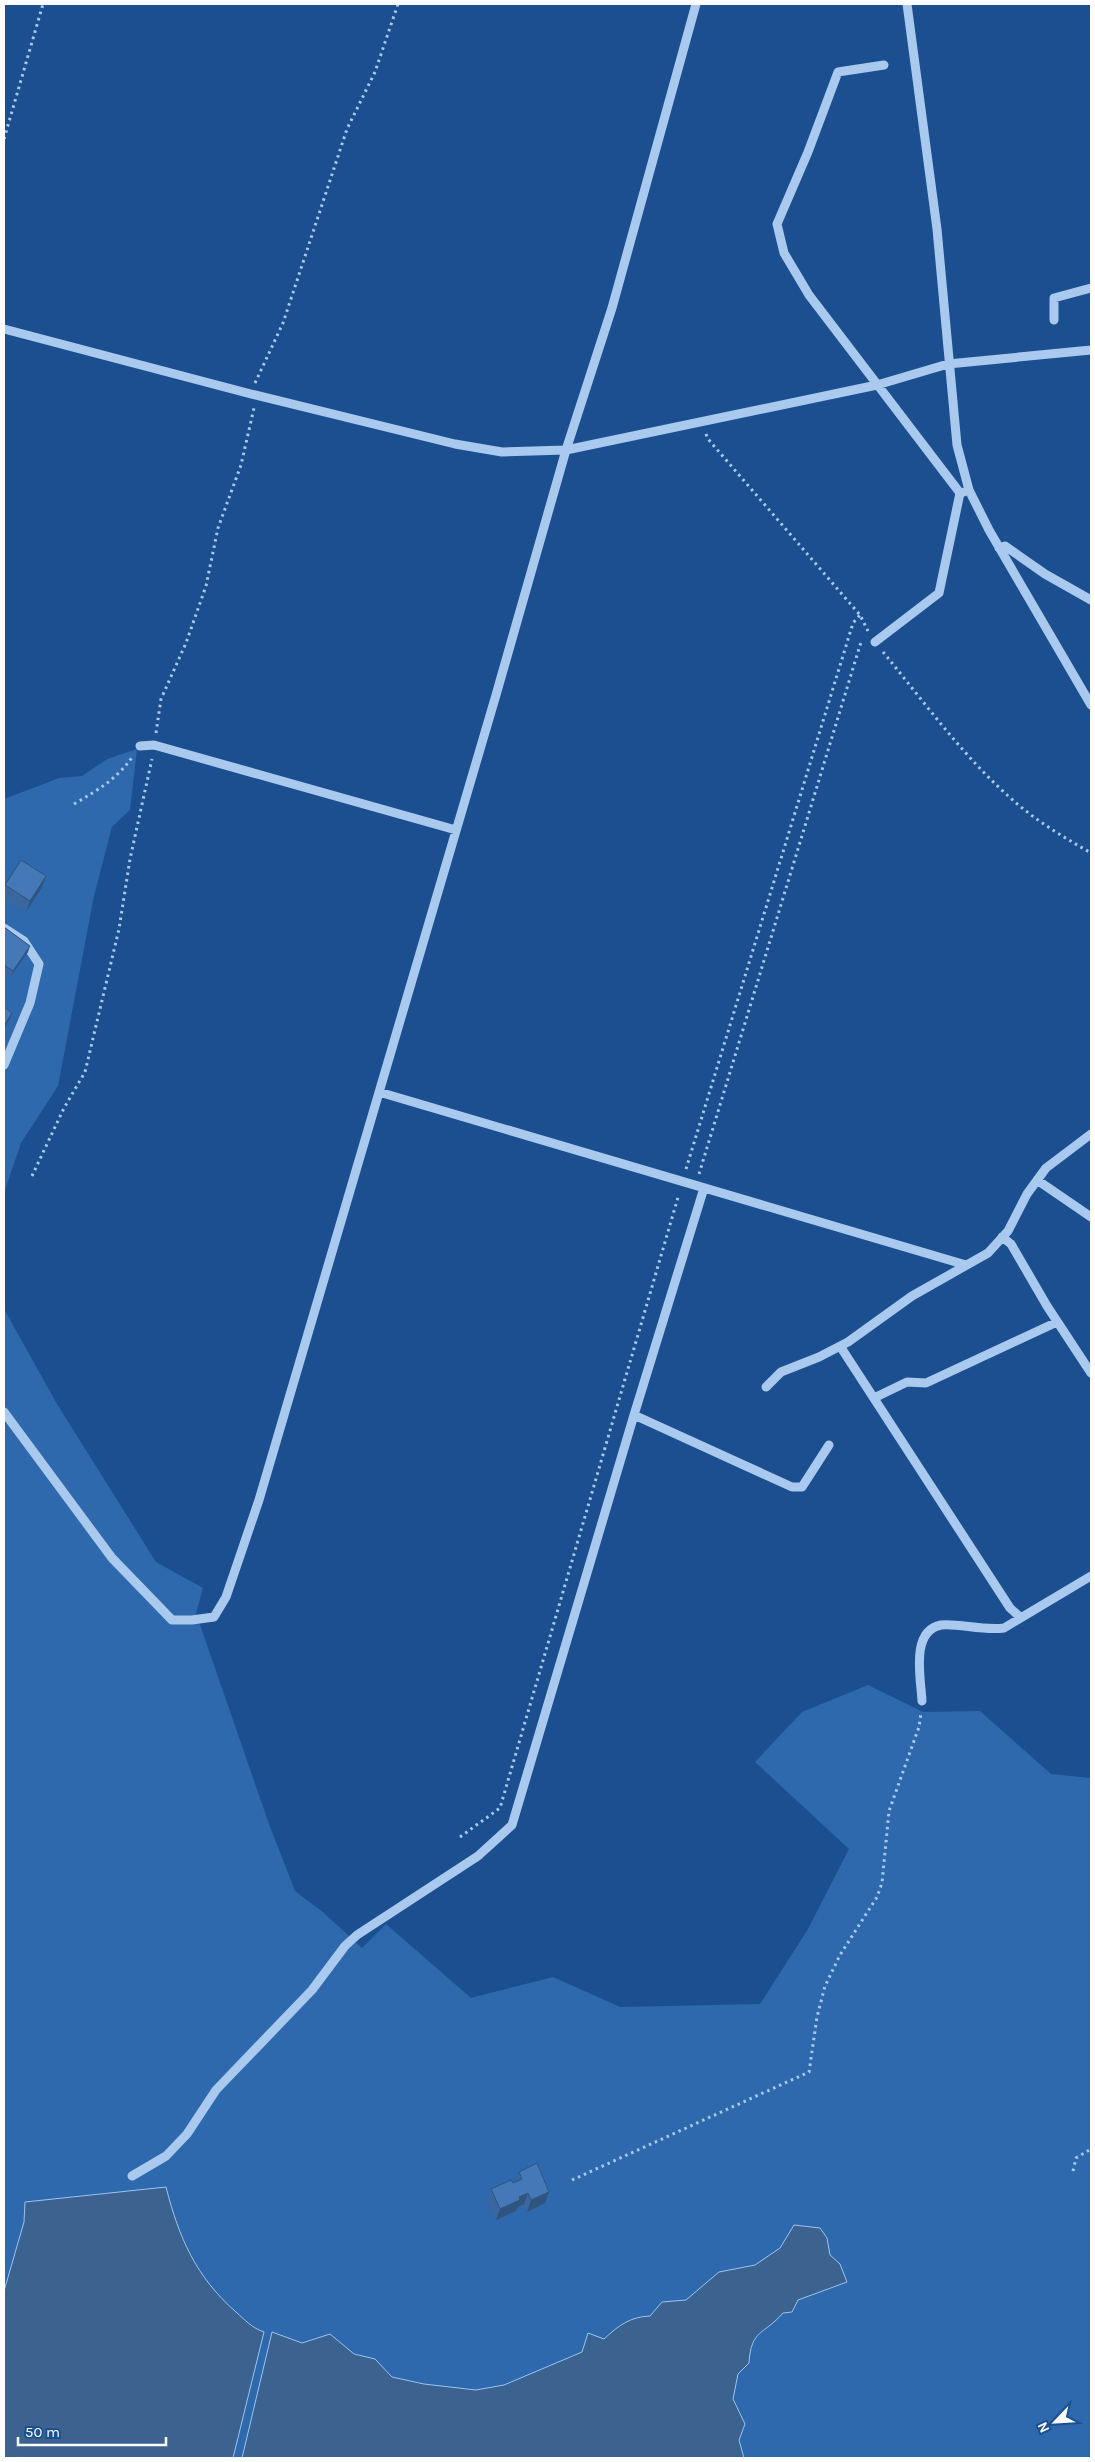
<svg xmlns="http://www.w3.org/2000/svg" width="1095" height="2462" font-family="Karla,sans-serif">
  <rect width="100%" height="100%" fill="#1b4f8f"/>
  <path fill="#2e69ad" d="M137,749L130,810L112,827L94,896L58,1086L21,1143L4,1193V799L59,778L82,776L107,759Z
    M4,1309L57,1404L156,1562L203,1588L196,1613L269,1824L295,1891L324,1913L362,1948L386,1924L471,1998L553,1977L620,2007L760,2004L808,1929L849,1849L755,1762L802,1712L868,1685L923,1712L980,1711L1051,1774L1091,1778V2458H4Z"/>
  <path fill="#3c6290" stroke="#9cc4f0" d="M166,2187C179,2238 196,2277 236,2312C245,2320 252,2328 264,2332L233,2458H4V2291L24,2222L25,2202Z
    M794,2225L820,2228L827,2238L830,2255L840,2264L847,2282L798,2300L792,2312L783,2313C764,2335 751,2329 749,2363L738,2374L733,2399L745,2424L739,2440L744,2458H242L272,2332L302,2343L330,2334L354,2354L375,2359L392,2377L424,2384L476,2390L504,2385L582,2352L588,2333L604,2339C619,2325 630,2317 650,2316L662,2302L686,2300L719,2272L755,2265L780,2248Z"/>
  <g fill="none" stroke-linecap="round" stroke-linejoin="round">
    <path stroke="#a9c9ee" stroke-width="3" stroke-dasharray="2.5 4" stroke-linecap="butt" d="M4,139L43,4
      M255,383L283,323L347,129L375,72L398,4
      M706,434L708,439L860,615L868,631
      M883,652C925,703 965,759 1015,802C1038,822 1065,838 1091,853
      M156,733L161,699L186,643L206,586L218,528L241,465L254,408
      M74,804C98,790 117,779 133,756
      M686,1169L853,623L860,615
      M699,1174L861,642
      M32,1176L64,1108L85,1072L119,929L130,859L152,759
      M460,1837L500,1808L679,1194
      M1073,2171L1076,2158L1091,2149
      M572,2180L809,2072L817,2017L825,1986L840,1955L877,1897L882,1883L889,1811L919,1727L921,1713"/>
    <path stroke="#a9c9ee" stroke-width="9" d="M907,4L937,229L957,445L969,490L989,530L1091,705
      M884,65L838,72L808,152L777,224L784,253L809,295L960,493
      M1054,320V298L1091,288
      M4,329L251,394L455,444L502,452L566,450L877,385L948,364L1091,350
      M999,548L1005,546L1045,574L1091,600
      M875,642L939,593L960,493L964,492
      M140,746L154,745L456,830
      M4,928L24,941L39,964L30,1003L4,1065
      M379,1092L966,1265
      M1037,1180L1091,1217
      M1002,1237L1011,1244L1047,1306L1091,1373
      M840,1346L1010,1608L1020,1617
      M766,1387L781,1372L819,1357L848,1342L912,1296L988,1253L1008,1231L1027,1194L1046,1168L1091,1134
      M874,1398L907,1382L926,1383L1057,1322
      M4,1412L112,1558L172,1620H192L214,1617L226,1597L259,1500L496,695L566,450L612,308L696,4
      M634,1415L792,1487H802L829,1445
      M922,1701C921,1679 910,1631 941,1625C958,1623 983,1631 1004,1628L1091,1576
      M132,2176L166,2156L187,2134L216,2090L312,1990L345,1946L357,1935L478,1856L512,1825L634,1415L704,1188"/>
  </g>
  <path fill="#3a679d" d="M46,876L42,887L26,912L4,898V889L5,885Z
    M4,927L28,952L10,977L4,972Z
    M519,2172L549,2192L545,2203L527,2212L524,2204L518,2207L516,2211L496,2220L487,2201L491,2189L515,2182Z"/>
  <path fill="#305480" d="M46,876L42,887L26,912L30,901Z
    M30,946L28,952L10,977L13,971Z
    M12,1013L10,1019L4,1028V1026Z
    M549,2192L545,2203L527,2212L531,2200Z
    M528,2193L524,2204L518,2207L516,2211L496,2220L500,2209L519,2197Z"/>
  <path fill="#4478b7" stroke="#305480" d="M21,860L46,876L30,901L5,885Z
    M4,927L30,946L13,971L4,965Z
    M4,1007L12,1013L4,1026Z
    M537,2163L549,2192L531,2200L528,2193L519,2197L520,2200L500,2209L491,2189L511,2180L513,2183L522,2179L519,2172Z"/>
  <rect width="1095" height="2462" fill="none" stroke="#ffffff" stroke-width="10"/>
  <g transform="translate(1055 2422) rotate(245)" stroke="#1b4f8f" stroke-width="4" paint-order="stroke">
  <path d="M0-4L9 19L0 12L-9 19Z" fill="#ffffff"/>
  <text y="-8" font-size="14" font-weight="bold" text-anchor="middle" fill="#ffffff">N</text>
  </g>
  <path d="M18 2437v8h148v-8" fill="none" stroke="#ffffff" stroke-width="2.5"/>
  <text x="25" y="2437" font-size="15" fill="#ffffff" stroke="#1b4f8f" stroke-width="4" paint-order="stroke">50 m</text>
</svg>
